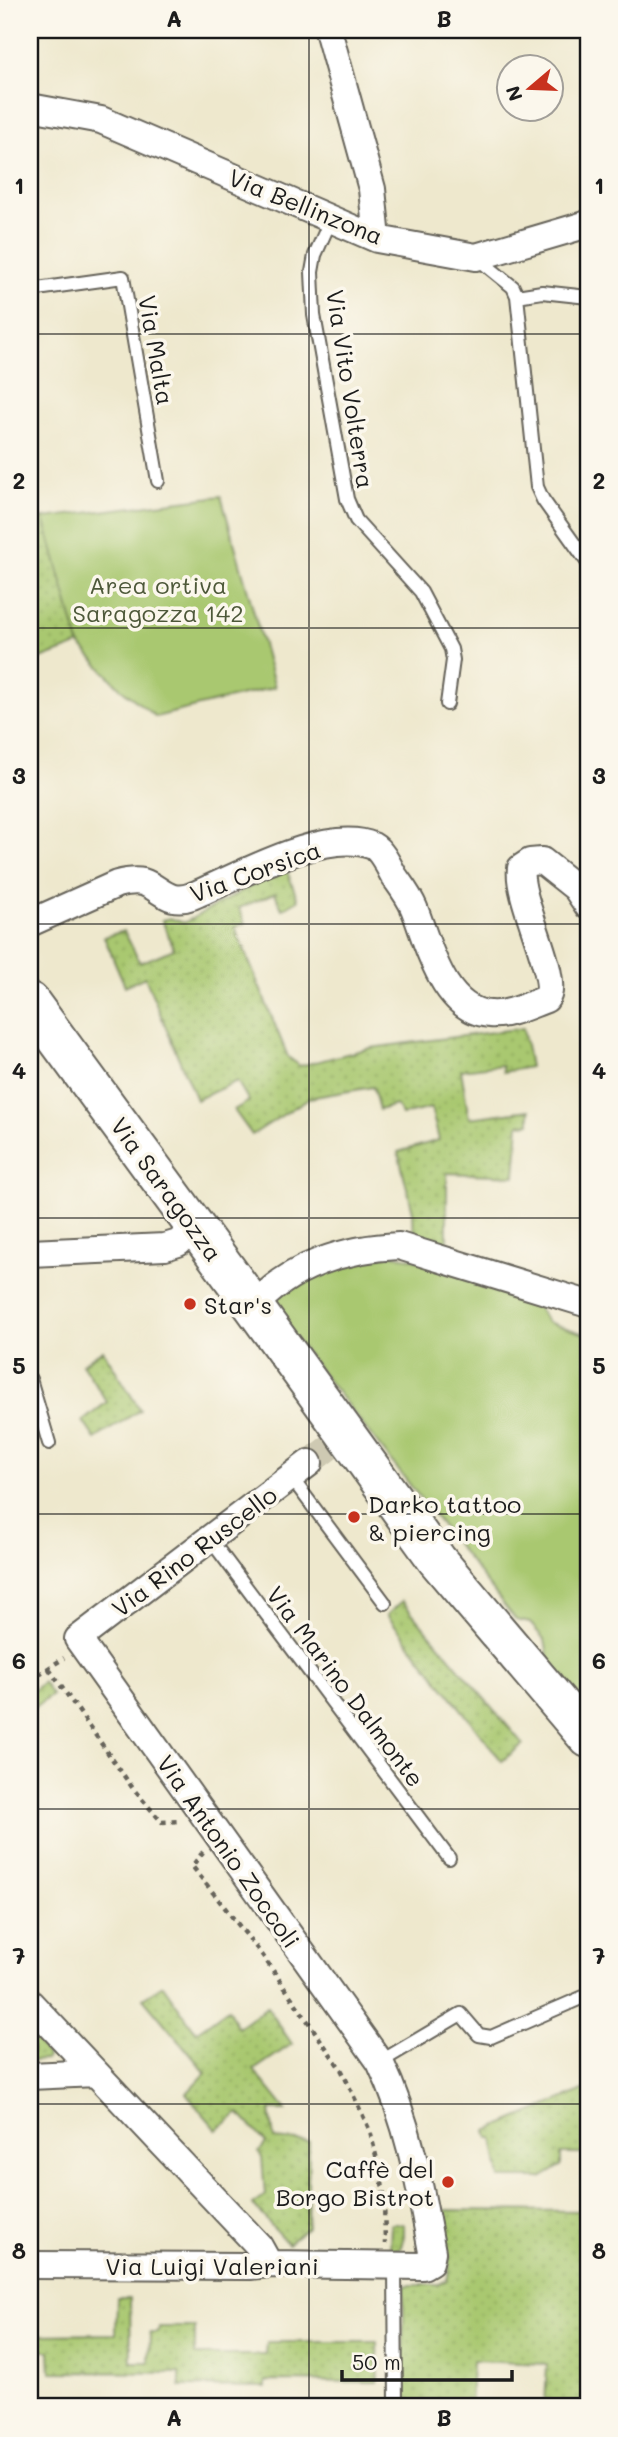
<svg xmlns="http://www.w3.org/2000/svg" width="618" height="2437" font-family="Mali,sans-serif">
  <defs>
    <pattern id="grass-dots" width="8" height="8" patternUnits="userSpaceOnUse" patternTransform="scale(1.75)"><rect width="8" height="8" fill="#a9c870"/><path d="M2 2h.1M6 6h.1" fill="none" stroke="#91ab60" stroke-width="1.8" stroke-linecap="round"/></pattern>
  </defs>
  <rect width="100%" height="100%" fill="#fbf7ec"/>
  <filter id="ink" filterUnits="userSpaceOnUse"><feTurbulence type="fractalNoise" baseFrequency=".0143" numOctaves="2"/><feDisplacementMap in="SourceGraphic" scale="14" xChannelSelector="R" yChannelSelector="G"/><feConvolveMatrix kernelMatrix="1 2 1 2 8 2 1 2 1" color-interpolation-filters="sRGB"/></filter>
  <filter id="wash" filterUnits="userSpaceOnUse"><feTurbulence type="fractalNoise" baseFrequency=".00686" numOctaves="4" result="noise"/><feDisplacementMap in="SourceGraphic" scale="28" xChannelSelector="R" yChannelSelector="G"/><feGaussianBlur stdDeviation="1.57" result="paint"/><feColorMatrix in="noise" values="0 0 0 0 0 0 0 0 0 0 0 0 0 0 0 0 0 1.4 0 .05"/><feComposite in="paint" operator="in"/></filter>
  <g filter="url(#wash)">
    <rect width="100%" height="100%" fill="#eee8cd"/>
    <path fill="url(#grass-dots)" stroke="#627246" stroke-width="2" d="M44,518L81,644L30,663V520Z
      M287,871L298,900L282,909L275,893L239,908L245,923L235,927L288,1057L300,1066L370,1048L523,1028L530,1067L503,1072L502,1065L461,1070L469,1118L530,1110V1123L519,1124L515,1176L447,1173V1249L414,1242L413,1212L398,1152L439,1140L431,1108L402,1115L396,1105L379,1110L373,1087L309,1098L252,1135L234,1110L249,1101L237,1081L196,1100L145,977L125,986L104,937L124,931L140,963L174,949L162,920L170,918L184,923L264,879Z
      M103,1350L140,1410L95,1439L83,1421L107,1402L82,1364Z
      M402,1601L523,1744L502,1761L387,1615Z
      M43,1682L52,1695L30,1711V1693Z
      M163,1985L196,2032L228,2009L238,2028L267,2007L292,2044L254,2070L286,2110H270L274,2139L309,2142L307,2227L288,2244L253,2205L265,2195L262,2158L259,2152L266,2143L239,2113L217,2130L186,2094L206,2073L143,1998Z
      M30,2033L47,2056L46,2060L30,2061L32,2051Z
      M588,2088V2154H561V2166L541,2178H500L493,2138H489L487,2131Z
      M447,2210L588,2211V2395L585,2407H545L547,2364L472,2361L470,2407H403L404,2289L407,2285H437L447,2280C454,2259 441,2236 443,2213Z
      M391,2224H404V2237L400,2249L390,2250Z
      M30,2291L32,2335L116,2334L117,2298H130L131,2362H149L150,2333H158L159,2327H195V2355H266L267,2342H377L378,2382L266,2381V2387L180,2386V2373L51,2372L50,2351H35L34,2367H30Z"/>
    <path fill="#a9c870" stroke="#627246" stroke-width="2" d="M221,496L275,687L156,717L120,688L79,644L44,518Z
      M389,1254L419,1260L536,1305L547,1322L588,1335V1707L550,1665L545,1640L530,1623L516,1620L268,1304L304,1279Z"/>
  </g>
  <g filter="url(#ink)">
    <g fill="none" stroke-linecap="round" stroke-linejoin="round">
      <path stroke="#cec9b2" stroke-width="26" stroke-dasharray="26 13" stroke-linecap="butt" d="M309,1463L335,1443"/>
      <g stroke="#66635a" stroke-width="16">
        <path id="service" d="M331,219L315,255L312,272L314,315L347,499L356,520L421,592L451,649L453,660L447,704
          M476,257L513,287L517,296L537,487L543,500L588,563
          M30,290L123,277L158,481
          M517,296L542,292L588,297
          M30,1379L49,1443
          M291,1477L385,1603
          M210,1539L449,1858
          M380,2062L461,2014L479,2035L491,2037L588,1995
          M395,2265L396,2407"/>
      </g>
      <g stroke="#66635a" stroke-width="30">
        <path id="minor" d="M328,30L372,189L377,239
          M30,107L101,120L377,239L476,257L588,224
          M30,923L117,884C125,882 134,880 143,882C161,888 168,905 192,896C236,878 325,826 373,846C382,851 389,867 394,876C401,886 409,896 414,908C428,943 443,1011 490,1014C508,1016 529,1005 546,999C562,980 516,899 521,868L530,862L542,861L576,888L588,906
          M30,1253L165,1247L178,1243L195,1228
          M254,1307C289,1265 347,1248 399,1246L588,1304
          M30,2003L259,2246L269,2264
          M30,2076L96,2073
          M30,2265L250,2266L269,2264L423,2266L430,2262L432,2252C420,2186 409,2123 380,2062L78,1639L309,1463"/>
      </g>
      <g stroke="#66635a" stroke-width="42">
        <path id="primary" d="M30,1002L254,1307L437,1560L588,1738"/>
      </g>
      <path stroke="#66635a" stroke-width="4.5" stroke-dasharray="5 5" stroke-linecap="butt" d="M49,1669L134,1790L162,1822L181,1821
        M30,1680L64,1658
        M203,1852L192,1866L263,1956L342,2071L370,2131L381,2176L384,2196L385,2244"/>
      <use href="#service" stroke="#fff" stroke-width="12"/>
      <use href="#minor" stroke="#fff" stroke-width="26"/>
      <use href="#primary" stroke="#fff" stroke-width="38"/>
    </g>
  </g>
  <path fill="none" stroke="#1c1c1c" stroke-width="2" stroke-opacity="0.55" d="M309,30V2407M30,334H588M30,628H588M30,924H588M30,1218H588M30,1514H588M30,1809H588M30,2104H588"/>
  <g fill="#c8321e" stroke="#fbf7ec" stroke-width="2.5">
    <circle cx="190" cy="1304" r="7"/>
    <circle cx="354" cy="1517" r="7"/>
    <circle cx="448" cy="2182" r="7"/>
  </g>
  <g text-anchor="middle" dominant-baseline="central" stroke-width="7" stroke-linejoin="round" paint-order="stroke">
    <g font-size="24" fill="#1c1c1c" stroke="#fbf7ec">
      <text transform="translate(306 206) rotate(22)">Via Bellinzona</text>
      <text transform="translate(157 350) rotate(80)">Via Malta</text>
      <text transform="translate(351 389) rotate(81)">Via Vito Volterra</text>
      <text transform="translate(255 871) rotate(-20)">Via Corsica</text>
      <text transform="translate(167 1189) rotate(54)">Via Saragozza</text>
      <text transform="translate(194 1551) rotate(-37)">Via Rino Ruscello</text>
      <text transform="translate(346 1686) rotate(53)">Via Marino Dalmonte</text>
      <text transform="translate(229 1851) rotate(55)">Via Antonio Zoccoli</text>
      <text x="212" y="2265">Via Luigi Valeriani</text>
    </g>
    <g font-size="24" fill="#4d5839" stroke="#fbf7ec">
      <text x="158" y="584">Area ortiva<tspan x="158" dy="28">Saragozza 142</tspan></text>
    </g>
    <g font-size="24" fill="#1c1c1c" stroke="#fbf7ec" text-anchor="start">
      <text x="204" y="1304">Star's</text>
      <text x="368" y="1503">Darko tattoo<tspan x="368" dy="28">&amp; piercing</tspan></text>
      <text x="434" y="2168" text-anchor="end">Caffè del<tspan x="434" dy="28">Borgo Bistrot</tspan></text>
    </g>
  </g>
  <rect width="618" height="2437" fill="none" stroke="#fbf7ec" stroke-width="77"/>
  <g transform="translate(530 88) rotate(251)"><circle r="33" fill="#fbf7ec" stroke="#a29f99" stroke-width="2"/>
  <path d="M0-5L12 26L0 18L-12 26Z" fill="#c8321e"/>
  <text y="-10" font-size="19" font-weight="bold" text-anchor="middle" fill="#1c1c1c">N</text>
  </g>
  <path d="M342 2370v10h170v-10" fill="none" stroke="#1c1c1c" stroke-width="3.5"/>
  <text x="352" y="2370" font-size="21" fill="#1c1c1c" stroke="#fbf7ec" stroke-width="5" paint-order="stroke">50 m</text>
  <rect x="38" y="38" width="542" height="2360" fill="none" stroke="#1c1c1c" stroke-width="2.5"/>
  <g font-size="23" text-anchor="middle" font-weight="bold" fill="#1c1c1c">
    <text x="174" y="27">A</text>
    <text x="444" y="27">B</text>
    <text x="19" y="194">1</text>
    <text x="599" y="194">1</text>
    <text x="19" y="489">2</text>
    <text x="599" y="489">2</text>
    <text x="19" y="784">3</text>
    <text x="599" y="784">3</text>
    <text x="19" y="1079">4</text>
    <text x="599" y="1079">4</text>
    <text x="19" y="1374">5</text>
    <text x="599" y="1374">5</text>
    <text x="19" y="1669">6</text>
    <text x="599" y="1669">6</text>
    <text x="19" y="1964">7</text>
    <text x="599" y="1964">7</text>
    <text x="19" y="2259">8</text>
    <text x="599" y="2259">8</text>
    <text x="174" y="2426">A</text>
    <text x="444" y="2426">B</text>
  </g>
</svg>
